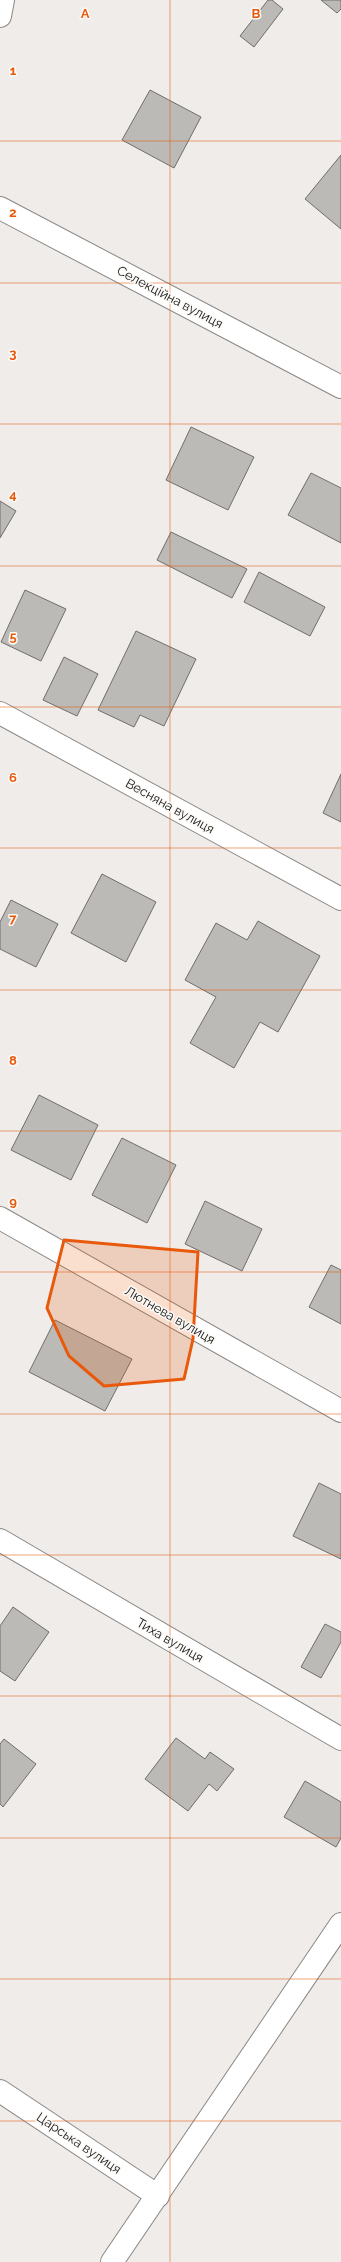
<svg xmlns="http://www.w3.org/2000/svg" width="341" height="2262" font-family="Raleway,sans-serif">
  <rect width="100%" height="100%" fill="#efece9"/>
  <path fill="#bcbab7" stroke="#706e6b" d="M268,0H272L283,9L254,47L240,36Z
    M321,0H341V9L337,13Z
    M150,90L201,117L174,168L122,140Z
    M341,155V229L305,199Z
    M191,427L254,457L228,510L166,480Z
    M311,473L341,488V543L288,515Z
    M0,501L16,511L0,538Z
    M171,532L247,569L232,598L157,560Z
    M259,572L325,607L310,636L244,602Z
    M25,590L66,609L41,661L1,642Z
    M136,631L196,659L164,726L140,715L134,727L98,710Z
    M64,657L98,674L77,716L43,700Z
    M341,774V822L323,813Z
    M102,874L156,902L126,962L71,933Z
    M11,900L58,924L36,967L0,949V922Z
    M258,921L320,956L278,1032L260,1022L234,1068L190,1043L216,997L185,980L216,923L247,940Z
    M39,1095L98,1125L71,1180L11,1150Z
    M122,1138L176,1165L147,1223L92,1195Z
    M205,1201L262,1229L242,1271L185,1244Z
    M331,1265L341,1270V1324L309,1307Z
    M55,1320L132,1359L105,1411L29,1372Z
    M319,1483L341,1494V1559L293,1536Z
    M13,1607L49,1632L15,1681L0,1671V1626Z
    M325,1624L341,1632V1642L321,1678L301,1667Z
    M176,1738L205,1759L210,1752L234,1769L217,1791L209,1784L188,1811L145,1779Z
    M4,1739L36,1764L3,1807L0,1804V1744Z
    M305,1781L341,1802V1838L336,1847L284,1817Z"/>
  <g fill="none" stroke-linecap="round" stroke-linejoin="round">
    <g stroke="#8a8885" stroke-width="24">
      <path id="street" d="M0,16L3,0
        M0,208L341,387
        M0,713L341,899
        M0,1218L341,1411
        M0,1540L341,1739
        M0,2091L158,2196
        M112,2262L341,1924"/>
    </g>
    <use href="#street" stroke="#fff" stroke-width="22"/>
  </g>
  <path fill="#e8590c" fill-opacity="0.2" stroke="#e8590c" stroke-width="3" stroke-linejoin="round" d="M64,1240L198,1252L193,1339L184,1379L104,1386L69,1356L47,1308Z"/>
  <path fill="none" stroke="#e8590c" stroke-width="1" stroke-opacity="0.55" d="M170,0V2262M0,141H341M0,283H341M0,424H341M0,566H341M0,707H341M0,848H341M0,990H341M0,1131H341M0,1272H341M0,1414H341M0,1555H341M0,1696H341M0,1838H341M0,1979H341M0,2121H341"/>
  <g text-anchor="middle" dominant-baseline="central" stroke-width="3" stroke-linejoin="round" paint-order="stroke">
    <g font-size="13" fill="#191817" stroke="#fcfaf7">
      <text transform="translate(170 297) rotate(28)">Селекційна вулиця</text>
      <text transform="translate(170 806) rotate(29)">Весняна вулиця</text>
      <text transform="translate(170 1315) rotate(30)">Лютнева вулиця</text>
      <text transform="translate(170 1640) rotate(30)">Тиха вулиця</text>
      <text transform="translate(79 2143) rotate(34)">Царська вулиця</text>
    </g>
  </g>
  <g font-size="13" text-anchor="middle" font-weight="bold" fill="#e8590c" stroke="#fcfaf7" stroke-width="3" stroke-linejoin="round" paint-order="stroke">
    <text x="85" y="18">A</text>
    <text x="256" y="18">B</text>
    <text x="13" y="75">1</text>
    <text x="13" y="217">2</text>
    <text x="13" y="358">3</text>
    <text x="13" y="499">4</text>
    <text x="13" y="641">5</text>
    <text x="13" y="782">6</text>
    <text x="13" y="923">7</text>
    <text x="13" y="1065">8</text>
    <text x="13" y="1206">9</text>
  </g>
</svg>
